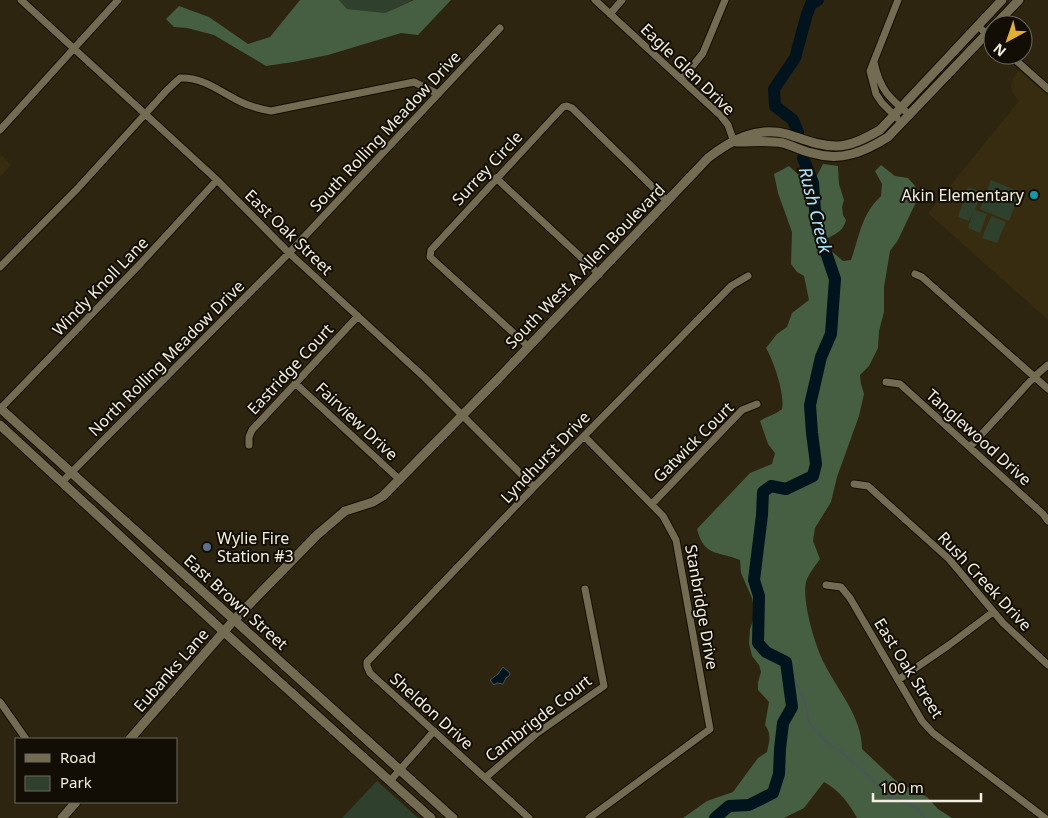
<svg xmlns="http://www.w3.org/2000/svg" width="1048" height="818" font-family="'Noto Sans',sans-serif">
  <rect width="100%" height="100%" fill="#2d250f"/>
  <path fill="#372c0f" d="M1019,70L1048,96V320L928,213L1019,101L1012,92L1011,85L1013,78Z
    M0,154L11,165L0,177Z"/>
  <path fill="#2f412c" d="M339,0H413L385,13L347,9Z
    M991,180L1020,192L1009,221L980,209Z
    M968,187L982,192L975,210L987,214L980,233L968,228L973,212L969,221L958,217Z
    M991,216L1006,222L997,243L982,238Z
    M377,781L418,818H342Z"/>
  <path fill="#465f42" d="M300,0H339L347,9L385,13L414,0H451L418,35L401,33L328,55L293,62L266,66L214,35L187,28L174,27L166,19L179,6L209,17L248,44L270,37Z
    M823,164L838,166L839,184L844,200L842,207L843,215L846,220C843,231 837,233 828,238L829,249L843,261L851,260C860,235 861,215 881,196L882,184L875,171L881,165L895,176L908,178L916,187L918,198L898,240L890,251L884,287V312L879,331L878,348L869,366L860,375L861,384L864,394L859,416L837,477L831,502L815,528L813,541L820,559C816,565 810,572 807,579C800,596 815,646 824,663C838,691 862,717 862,749L896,781L927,797L938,809L952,818H857C849,803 839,790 824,782L804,808L784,818H683L707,801L733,792L758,758L767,752C769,742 772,734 765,725L769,702L758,690V682L761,672L759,665L752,656L749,643L750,629L755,614L752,598L741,573L740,560C718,551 704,557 697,529L750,473L772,464L775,453L768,444L760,421C767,416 775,415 782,409C785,394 774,362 766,348L777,334L787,327L792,313L809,300L804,276L797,272L791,264L792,232L778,193L774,174L789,166L800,176L805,186L813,183Z"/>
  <path fill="#01141d" stroke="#4a5558" d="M503,667L510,673L509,676L506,678L503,684L497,683L494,685L490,680L498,674Z"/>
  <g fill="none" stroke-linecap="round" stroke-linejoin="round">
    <path stroke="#4a5558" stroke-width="2" d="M786,662L804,699L809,722L825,741L843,753L891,797L917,808L925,818"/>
    <path stroke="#01141d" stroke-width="12" d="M798,132L793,120L775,106L774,89L795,58L807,14L811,4L818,0
      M715,818L729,806L749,805L773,793L779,774L780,749L783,723L792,707L786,662L766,652L758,643L759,596L754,580L762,515L763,492L771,486L786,489L813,476L816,464L812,433L810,405L821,357L831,334L835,279L816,223L813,183L803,158"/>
    <g stroke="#150d00" stroke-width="9">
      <path id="minor" d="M21,0L217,180L289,253L424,377L534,487
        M595,0L721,116L728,125L734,142
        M610,14L622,0
        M978,26L993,40
        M1010,55L1048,89
        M874,62C880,90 889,98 910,115
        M682,79L703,53L725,0
        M897,118L882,103L876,94L870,71L898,0
        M0,130L118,0
        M496,178L599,274
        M0,267L78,188L167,90L180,78C204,77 220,92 241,102C251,107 260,109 271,111L414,82L438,94
        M915,274L922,277L1048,389
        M529,347L430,257L431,250L563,107L567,106L572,108L667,201
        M886,382L900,384L1043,514L1048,521
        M295,383L400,480
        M0,409L141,263L217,180
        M584,436L663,516L676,540L710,729L589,818
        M249,445V437L252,430L358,316
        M970,447L1034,377L1048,365
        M62,482L289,253L500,28
        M854,484L868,486L949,559L1003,623L1048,665
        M652,504L742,410L757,404
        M826,585L841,587L850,598L922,721L933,733L1045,818
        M898,680L949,645L993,612
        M0,702L26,739
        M485,778L536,734L604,686L585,589
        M390,781L434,731
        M529,818L370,673L367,666V662L534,487L731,286L748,276"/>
    </g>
    <g stroke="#150d00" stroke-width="11">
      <path id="tertiary" d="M995,25L1019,0
        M737,142C752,142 768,140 783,143C793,146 802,151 812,153C841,162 864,152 888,137L993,27
        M130,739L234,620L317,535L345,511L373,502L383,496L496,381L708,158C731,140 757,126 787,134C803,139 818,146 836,146C851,146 866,138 880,130L1002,0
        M62,818L76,802"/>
    </g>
    <g stroke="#150d00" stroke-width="11">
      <path id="secondary" d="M0,408L453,818
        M0,425L224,632L431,818"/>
    </g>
    <use href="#minor" stroke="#746b53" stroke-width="7"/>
    <use href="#tertiary" stroke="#746b53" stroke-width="9"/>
    <use href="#secondary" stroke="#746b53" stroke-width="9"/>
  </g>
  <circle fill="#0f9aa8" stroke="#120e06" stroke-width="2" cx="1034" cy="195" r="5"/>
  <circle fill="#5c6f8a" stroke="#120e06" stroke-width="2" cx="207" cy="547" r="5"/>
  <g text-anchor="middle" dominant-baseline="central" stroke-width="4" stroke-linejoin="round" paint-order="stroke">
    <g font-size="16" fill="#f3eee1" stroke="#120e06">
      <text transform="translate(688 69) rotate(44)">Eagle Glen Drive</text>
      <text transform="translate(385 131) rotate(-47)">South Rolling Meadow Drive</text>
      <text transform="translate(487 168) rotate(-47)">Surrey Circle</text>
      <text transform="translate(289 232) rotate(44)">East Oak Street</text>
      <text transform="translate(585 266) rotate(-46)">South West A Allen Boulevard</text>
      <text transform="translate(100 286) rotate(-46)">Windy Knoll Lane</text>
      <text transform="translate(166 358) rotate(-45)">North Rolling Meadow Drive</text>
      <text transform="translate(290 369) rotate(-47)">Eastridge Court</text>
      <text transform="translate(357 421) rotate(43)">Fairview Drive</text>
      <text transform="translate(979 437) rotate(42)">Tanglewood Drive</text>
      <text transform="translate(693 442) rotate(-45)">Gatwick Court</text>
      <text transform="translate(545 457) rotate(-46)">Lyndhurst Drive</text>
      <text transform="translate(985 581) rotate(47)">Rush Creek Drive</text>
      <text transform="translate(236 602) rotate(42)">East Brown Street</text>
      <text transform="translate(702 607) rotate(80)">Stanbridge Drive</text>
      <text transform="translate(909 668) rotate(58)">East Oak Street</text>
      <text transform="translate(171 670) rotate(-49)">Eubanks Lane</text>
      <text transform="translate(432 711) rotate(42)">Sheldon Drive</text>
      <text transform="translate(538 718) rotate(-38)">Cambrigde Court</text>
    </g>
    <g font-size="16" fill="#f3eee1" stroke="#120e06" text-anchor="end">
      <text x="1024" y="195">Akin Elementary</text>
      <text x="217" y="538" text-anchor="start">Wylie Fire<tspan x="217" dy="18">Station #3</tspan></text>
    </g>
    <g font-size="18" font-style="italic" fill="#ace3ff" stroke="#120e06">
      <text transform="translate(816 210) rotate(76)">Rush Creek</text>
    </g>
  </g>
  <rect x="15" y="738" width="162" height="65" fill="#120e06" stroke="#6c685e"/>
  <rect x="25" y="754" width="25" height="8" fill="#746b53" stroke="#6c685e"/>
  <text x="60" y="763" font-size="15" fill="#f3eee1">Road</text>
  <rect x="25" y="776" width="25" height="15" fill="#2f412c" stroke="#6c685e"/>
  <text x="60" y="788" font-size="15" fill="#f3eee1">Park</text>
  <g transform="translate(1008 40) rotate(220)"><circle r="24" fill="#120e06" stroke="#6c685e"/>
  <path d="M0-4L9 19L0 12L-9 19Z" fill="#e1af34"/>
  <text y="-8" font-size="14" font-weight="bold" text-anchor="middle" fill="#f3eee1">N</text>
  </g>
  <path d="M873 793v8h108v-8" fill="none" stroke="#f3eee1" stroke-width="2.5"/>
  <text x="880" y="793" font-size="15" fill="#f3eee1" stroke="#120e06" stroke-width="4" paint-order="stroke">100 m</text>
</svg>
